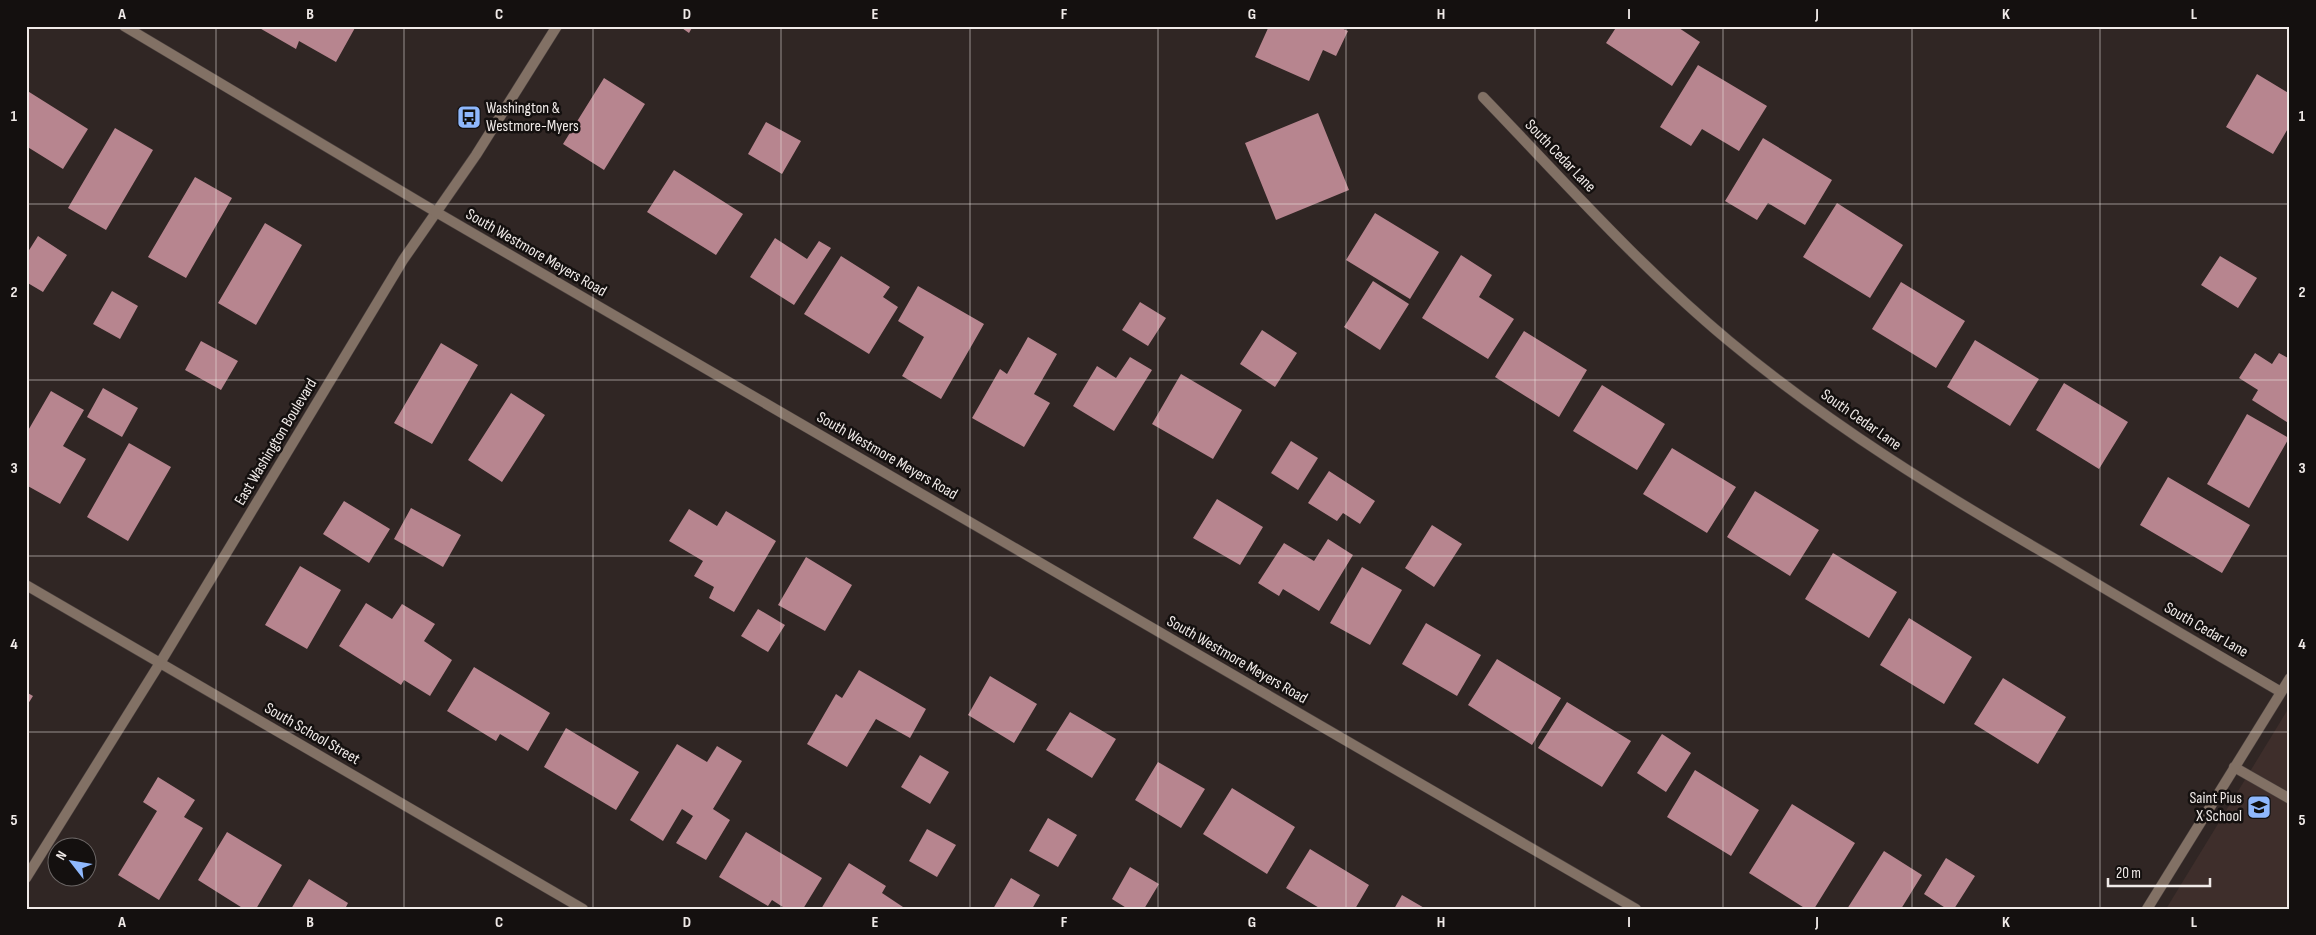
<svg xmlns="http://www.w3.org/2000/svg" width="2316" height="935" font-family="'Sofia Sans Condensed',sans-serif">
  <rect width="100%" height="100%" fill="#302624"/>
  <path fill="#3e2e2b" d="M2290,706V909H2166Z"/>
  <path fill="#b7858f" d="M256,26H356L336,62L299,41L296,49Z
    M679,26H693L689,33Z
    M1269,26H1337L1348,31L1336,56L1323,50L1309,81L1255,57Z
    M1617,26H1676L1700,42L1672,86L1606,43Z
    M1698,65L1767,106L1739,151L1702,129L1691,146L1660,127Z
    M2257,74L2290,94V125L2273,154L2226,127Z
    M604,78L645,104L604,170L563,144Z
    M26,90L88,129L63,169L26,146Z
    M1318,113L1349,190L1276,220L1245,143Z
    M766,122L801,141L782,174L748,154Z
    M115,128L153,150L106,230L68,208Z
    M1763,138L1832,180L1805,225L1768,203L1757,220L1725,201Z
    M674,170L743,214L716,255L647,212Z
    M195,177L232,198L186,278L148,257Z
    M1837,203L1903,245L1870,298L1803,257Z
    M1375,213L1439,252L1410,299L1346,260Z
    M265,223L302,245L256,325L218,303Z
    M38,236L67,255L43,292L26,282V255Z
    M775,238L807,259L819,241L831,248L794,305L750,277Z
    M1461,255L1492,275L1479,297L1514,319L1488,359L1422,318Z
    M841,256L890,287L883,297L898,307L869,354L804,314Z
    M2220,256L2257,278L2238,308L2201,285Z
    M1373,281L1409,304L1380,350L1344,327Z
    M1901,282L1965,321L1936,368L1872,329Z
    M918,286L984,324L941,399L902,376L924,337L898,321Z
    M112,291L138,306L120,339L93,324Z
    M1140,302L1166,318L1148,346L1122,330Z
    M1262,330L1297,353L1275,387L1240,364Z
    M1524,331L1587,370L1559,417L1495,377Z
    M1028,337L1057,354L1034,394L1050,403L1024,447L972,418L1000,369L1007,374Z
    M1975,340L2039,379L2010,426L1947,387Z
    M201,341L238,361L221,390L185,370Z
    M441,343L478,365L432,444L394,423Z
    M2255,353L2272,364L2279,353L2290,359V424L2252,400L2258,390L2239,378Z
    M1130,357L1152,370L1114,431L1073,406L1097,366L1116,378Z
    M1181,374L1242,410L1213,459L1152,424Z
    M2064,383L2128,422L2099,469L2036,430Z
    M1602,385L1665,424L1637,470L1573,431Z
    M103,388L138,408L122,437L87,417Z
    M51,391L84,410L63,446L86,459L60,504L26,485V434Z
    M511,393L545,415L502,482L468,460Z
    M2247,414L2289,438L2249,508L2207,484Z
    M1291,441L1318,458L1298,490L1271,473Z
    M129,443L171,467L128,541L87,517Z
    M1672,448L1736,487L1707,533L1643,494Z
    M1329,471L1375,501L1360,524L1343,513L1337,521L1308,503Z
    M2168,477L2250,525L2222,573L2140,525Z
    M1755,491L1819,530L1790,576L1727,537Z
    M1217,499L1263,527L1240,565L1193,538Z
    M344,501L390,529L369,563L323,534Z
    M411,508L461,535L443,567L394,539Z
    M689,509L717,526L726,511L776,541L734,612L709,598L714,587L694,576L703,561L669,541Z
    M1432,525L1462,544L1434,587L1405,568Z
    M1328,539L1353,555L1319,611L1283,589L1279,596L1258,583L1284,543L1314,561Z
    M1833,553L1897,592L1869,638L1805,599Z
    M806,557L852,585L825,631L778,605Z
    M300,566L341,590L307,649L265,625Z
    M1362,567L1402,590L1370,645L1330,623Z
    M366,603L392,619L402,604L435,624L424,641L452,660L430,696L404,680L401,685L339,646Z
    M758,609L785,625L768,652L741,636Z
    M1909,618L1972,657L1944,704L1880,665Z
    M1426,623L1481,655L1457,696L1402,664Z
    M1497,659L1561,698L1532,745L1468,705Z
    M474,667L550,713L528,751L500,734L496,741L447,711Z
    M859,670L926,709L910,738L876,719L847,767L807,744L836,694L842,698Z
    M990,676L1037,704L1014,743L968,715Z
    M2003,678L2066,717L2038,764L1974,724Z
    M26,692L33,696L26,707Z
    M1567,702L1631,741L1602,787L1538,748Z
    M1070,712L1116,739L1092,778L1046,750Z
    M566,728L639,772L616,810L544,767Z
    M1662,734L1691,753L1666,792L1637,773Z
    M677,744L707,762L717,746L742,761L713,809L730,820L706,860L676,843L693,816L682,809L663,841L630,820Z
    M920,755L949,772L930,804L901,787Z
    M1158,762L1205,789L1181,828L1135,800Z
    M1695,770L1759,810L1731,856L1667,817Z
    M158,777L195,800L184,817L203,828L159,900L118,875L157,811L143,802Z
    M1232,788L1295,827L1267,874L1203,834Z
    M1792,804L1855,843L1814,909H1806L1749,873Z
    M1048,818L1077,835L1058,867L1029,851Z
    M927,829L956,845L937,877L909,861Z
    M227,832L282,865L256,909H244L198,880Z
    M746,832L822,878L803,909H786L772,900L768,906L719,877Z
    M1310,849L1369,885L1355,909H1321L1286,888Z
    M1884,851L1922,875L1901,909H1847Z
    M1946,858L1975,876L1954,909H1947L1924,894Z
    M849,863L886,886L882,893L906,909H821Z
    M1130,867L1159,884L1144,909H1128L1112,899Z
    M1011,878L1040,895L1032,909H993Z
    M309,879L348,903L345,909H291Z
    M1402,895L1426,909H1394Z"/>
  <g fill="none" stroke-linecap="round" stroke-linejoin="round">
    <g stroke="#4b413f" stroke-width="11">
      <path id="service" d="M2234,767L2290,799"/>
    </g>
    <g stroke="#4b413f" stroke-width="11">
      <path id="minor" d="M1483,97C1563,180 1640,267 1729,341C1830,425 1942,494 2055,559C2130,604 2206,648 2281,692
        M26,585L583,909
        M26,878L160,663L403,260L476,155L557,26
        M2147,909L2290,678"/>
    </g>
    <g stroke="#4b413f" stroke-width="11">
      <path id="tertiary" d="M124,26L436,212L1636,909"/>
    </g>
    <use href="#service" stroke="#827165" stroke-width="10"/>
    <use href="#minor" stroke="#827165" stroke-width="10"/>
    <use href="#tertiary" stroke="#827165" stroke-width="10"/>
  </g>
  <path fill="none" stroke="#f0eae8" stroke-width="1" stroke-opacity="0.55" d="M216,26V909M404,26V909M593,26V909M781,26V909M970,26V909M1158,26V909M1346,26V909M1535,26V909M1723,26V909M1912,26V909M2100,26V909M26,204H2290M26,380H2290M26,556H2290M26,732H2290"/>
  <defs>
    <g id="bus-square" transform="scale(1.25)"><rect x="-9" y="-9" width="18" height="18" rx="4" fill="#8fb8fd" stroke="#14100f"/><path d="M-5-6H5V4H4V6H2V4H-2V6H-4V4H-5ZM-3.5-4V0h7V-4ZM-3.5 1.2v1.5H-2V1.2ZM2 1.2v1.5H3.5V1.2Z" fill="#111"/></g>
    <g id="school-square" transform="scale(1.25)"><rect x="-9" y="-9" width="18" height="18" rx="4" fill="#8fb8fd" stroke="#14100f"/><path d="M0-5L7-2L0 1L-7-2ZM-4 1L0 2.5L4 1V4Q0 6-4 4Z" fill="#111"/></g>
  </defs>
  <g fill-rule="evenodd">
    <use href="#bus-square" x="469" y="117"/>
    <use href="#school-square" x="2259" y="807"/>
  </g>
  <g text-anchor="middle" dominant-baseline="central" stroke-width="5" stroke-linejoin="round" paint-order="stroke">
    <g font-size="16" fill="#f0eae8" stroke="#14100f" text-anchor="start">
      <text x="486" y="108">Washington &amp;<tspan x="486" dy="18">Westmore-Myers</tspan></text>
      <text x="2242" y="798" text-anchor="end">Saint Pius<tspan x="2242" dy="18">X School</tspan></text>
    </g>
    <g font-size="16" fill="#f0eae8" stroke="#14100f">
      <text transform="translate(1560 156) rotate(46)">South Cedar Lane</text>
      <text transform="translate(536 253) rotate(30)">South Westmore Meyers Road</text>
      <text transform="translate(1861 420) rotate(35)">South Cedar Lane</text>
      <text transform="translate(276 442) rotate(-59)">East Washington Boulevard</text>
      <text transform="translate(887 456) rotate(30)">South Westmore Meyers Road</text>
      <text transform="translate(2206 630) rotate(30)">South Cedar Lane</text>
      <text transform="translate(1237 660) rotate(30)">South Westmore Meyers Road</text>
      <text transform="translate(312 734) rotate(30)">South School Street</text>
    </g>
  </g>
  <rect width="2316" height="935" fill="none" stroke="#14100f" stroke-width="55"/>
  <g transform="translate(72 862) rotate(301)"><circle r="24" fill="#14100f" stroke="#6c6766"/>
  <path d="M0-4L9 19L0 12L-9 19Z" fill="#8fb8fd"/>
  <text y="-8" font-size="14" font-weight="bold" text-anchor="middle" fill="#f0eae8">N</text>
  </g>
  <path d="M2108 878v8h102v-8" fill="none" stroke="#f0eae8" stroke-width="2.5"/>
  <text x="2116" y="878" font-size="15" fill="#f0eae8" stroke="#14100f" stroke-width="4" paint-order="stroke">20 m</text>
  <rect x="28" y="28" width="2260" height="880" fill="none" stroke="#f0eae8" stroke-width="2"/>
  <g font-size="16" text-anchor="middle" font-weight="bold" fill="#f0eae8">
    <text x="122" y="19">A</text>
    <text x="310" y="19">B</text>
    <text x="499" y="19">C</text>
    <text x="687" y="19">D</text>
    <text x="875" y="19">E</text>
    <text x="1064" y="19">F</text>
    <text x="1252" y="19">G</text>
    <text x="1441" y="19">H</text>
    <text x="1629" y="19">I</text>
    <text x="1817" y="19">J</text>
    <text x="2006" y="19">K</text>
    <text x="2194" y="19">L</text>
    <text x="14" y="121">1</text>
    <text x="2302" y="121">1</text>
    <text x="14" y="297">2</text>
    <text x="2302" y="297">2</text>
    <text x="14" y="473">3</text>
    <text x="2302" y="473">3</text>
    <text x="14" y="649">4</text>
    <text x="2302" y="649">4</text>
    <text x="14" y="825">5</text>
    <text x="2302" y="825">5</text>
    <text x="122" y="927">A</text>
    <text x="310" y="927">B</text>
    <text x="499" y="927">C</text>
    <text x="687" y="927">D</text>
    <text x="875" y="927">E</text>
    <text x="1064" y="927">F</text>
    <text x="1252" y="927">G</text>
    <text x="1441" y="927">H</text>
    <text x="1629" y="927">I</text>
    <text x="1817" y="927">J</text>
    <text x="2006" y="927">K</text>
    <text x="2194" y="927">L</text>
  </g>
</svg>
